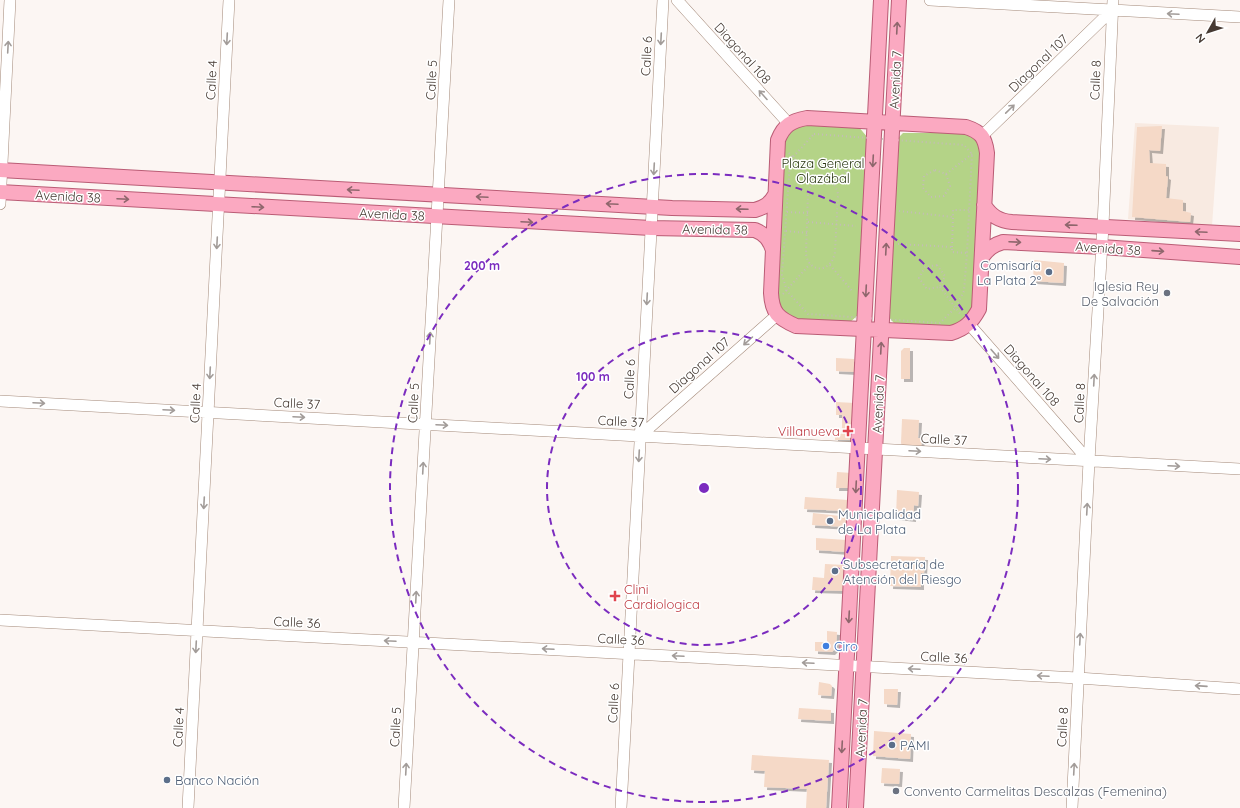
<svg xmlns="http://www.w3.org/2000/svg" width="1240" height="808" font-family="Quicksand,sans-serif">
  <defs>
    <filter id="shadow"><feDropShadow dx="3" dy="3" stdDeviation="0" flood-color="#0004"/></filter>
  </defs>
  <rect width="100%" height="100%" fill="#fcf6f3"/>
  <path fill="#f8eae1" d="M1135,123L1219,127L1212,226L1128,219Z"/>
  <path fill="#b4d387" d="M800,125L858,126L868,138L858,315L847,325L793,323L774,302L782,142L788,130Z
    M903,133H964L975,139L981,149L973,308L965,322L948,331L898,328L888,316L897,139Z"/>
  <path fill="#f5d9c7" filter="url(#shadow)" d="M1162,126L1160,151L1149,150L1150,163L1166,164V176L1168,177L1166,198L1183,200V211L1191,213L1190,222L1132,217L1137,127Z
    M1034,260L1064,263L1063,283L1033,281Z
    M904,348H910V379H901V351Z
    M836,358L854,359V372L836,371Z
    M836,402L855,403L852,440H835V434H841L842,427V415H836Z
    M902,419L919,420L918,438H922L921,447L902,446L901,443Z
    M837,472L852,473L851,488H836Z
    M897,490L919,492L918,506L914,505L913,519L896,517Z
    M805,497L848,500L847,511L804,509Z
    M813,513L849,517L848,527L812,525Z
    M816,538L847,540V552L816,550Z
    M891,556L925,557L924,573H921V587L890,586Z
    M825,564L845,565V591L812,590L813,577L824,578Z
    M827,631L837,632L836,648L832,652L815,651V642H827Z
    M819,682L830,684L832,686L831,696L818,695Z
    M884,689H898L897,705L884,704Z
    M799,708L831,710V721L798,719Z
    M874,731L911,734L910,759L873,756Z
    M752,755L829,760L826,808H806L807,789L764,787L765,771L751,770Z
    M882,768L900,769L899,784L881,783Z"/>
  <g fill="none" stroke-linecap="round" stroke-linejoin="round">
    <g stroke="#a48a7a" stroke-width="12">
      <path id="minor" d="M677,0L789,124
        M930,0L1240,17
        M982,136L1112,10
        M0,204L10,0
        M969,324L1089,461
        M0,401L1240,469
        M640,436L777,315
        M0,620L1078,678L1240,689
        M188,808L229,0
        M404,808L449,0
        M621,808L663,0
        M1072,808L1089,461L1103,226L1113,0"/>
    </g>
    <g stroke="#ba5c75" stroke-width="16">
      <path id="major" d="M807,118L966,127C981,132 985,137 987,153L979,309C972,322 965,329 951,333L796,326C778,318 772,313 771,293L778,140C784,125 791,121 807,118Z
        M0,170L672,208L755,210C765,207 770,204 775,195
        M0,192L651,228L755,230C765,234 769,239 773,250
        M984,205C991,216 999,221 1012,222L1240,234
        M982,257C988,249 993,245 1003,242L1102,247L1240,257
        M839,808L881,0
        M856,808L899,0"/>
    </g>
    <path stroke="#c4bcb8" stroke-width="2" stroke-dasharray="1 3" stroke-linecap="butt" d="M814,134L964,145L972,154L967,253L964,291L956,307L940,323L808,314L787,291L782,275L790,162L793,157Z
      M789,153L815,181
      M935,170L946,174L950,186L944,196L931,197L923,188L924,176Z
      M946,174L972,154
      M824,179C833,183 836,185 838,194L835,252C832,273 809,274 806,254L808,192C812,183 815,181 824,179Z
      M833,183L860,159
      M899,211L953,217V210H969
      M787,212L808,213
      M808,222L856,226
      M786,231L807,233
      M898,244L952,247V252L967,253
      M952,247L953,217
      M830,265L853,292
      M937,265L945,276L940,287L927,289L919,278L925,267Z
      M940,287L961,315
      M783,294L810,264"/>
    <use href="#minor" stroke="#fff" stroke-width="11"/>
    <use href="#major" stroke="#fba9c1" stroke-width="14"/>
  </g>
  <defs><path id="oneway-shaft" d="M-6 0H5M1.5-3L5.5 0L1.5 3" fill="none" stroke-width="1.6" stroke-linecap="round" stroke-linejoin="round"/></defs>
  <g stroke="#a29c99">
    <use href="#oneway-shaft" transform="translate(1173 14) rotate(-177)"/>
    <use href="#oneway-shaft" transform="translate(227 39) rotate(93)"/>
    <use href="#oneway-shaft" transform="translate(661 39) rotate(93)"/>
    <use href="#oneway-shaft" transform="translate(8 47) rotate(-87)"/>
    <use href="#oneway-shaft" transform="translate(763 95) rotate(-132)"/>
    <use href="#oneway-shaft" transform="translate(1010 109) rotate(-44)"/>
    <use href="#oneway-shaft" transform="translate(654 169) rotate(93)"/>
    <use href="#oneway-shaft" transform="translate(217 243) rotate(93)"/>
    <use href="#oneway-shaft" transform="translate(647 299) rotate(93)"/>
    <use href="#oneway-shaft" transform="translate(430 338) rotate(-87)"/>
    <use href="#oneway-shaft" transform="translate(748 341) rotate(138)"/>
    <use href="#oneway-shaft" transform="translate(995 354) rotate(49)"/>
    <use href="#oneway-shaft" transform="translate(210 373) rotate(93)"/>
    <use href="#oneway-shaft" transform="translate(1094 380) rotate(-87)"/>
    <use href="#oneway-shaft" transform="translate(39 403) rotate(3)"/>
    <use href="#oneway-shaft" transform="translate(169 410) rotate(3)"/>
    <use href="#oneway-shaft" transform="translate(299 417) rotate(3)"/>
    <use href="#oneway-shaft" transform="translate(442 425) rotate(3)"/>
    <use href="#oneway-shaft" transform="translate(915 451) rotate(3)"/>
    <use href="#oneway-shaft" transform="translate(639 456) rotate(93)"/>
    <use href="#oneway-shaft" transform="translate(1045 459) rotate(3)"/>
    <use href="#oneway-shaft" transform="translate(1174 466) rotate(3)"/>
    <use href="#oneway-shaft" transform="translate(423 468) rotate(-87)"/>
    <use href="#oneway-shaft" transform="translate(204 503) rotate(93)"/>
    <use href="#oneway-shaft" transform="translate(1087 509) rotate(-87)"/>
    <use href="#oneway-shaft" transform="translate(416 597) rotate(-87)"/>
    <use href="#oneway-shaft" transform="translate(1080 639) rotate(-87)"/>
    <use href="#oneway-shaft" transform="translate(390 641) rotate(-177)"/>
    <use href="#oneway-shaft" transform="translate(196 647) rotate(93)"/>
    <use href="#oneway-shaft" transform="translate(548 649) rotate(-177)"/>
    <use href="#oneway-shaft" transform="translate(678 656) rotate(-177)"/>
    <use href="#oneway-shaft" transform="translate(808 663) rotate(-177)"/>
    <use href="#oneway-shaft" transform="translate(914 669) rotate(-177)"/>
    <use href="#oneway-shaft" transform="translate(1043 676) rotate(-177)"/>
    <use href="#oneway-shaft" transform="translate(1201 686) rotate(-176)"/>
    <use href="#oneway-shaft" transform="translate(406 769) rotate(-87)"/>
    <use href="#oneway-shaft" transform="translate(1074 769) rotate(-87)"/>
  </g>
  <g stroke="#8e666c">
    <use href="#oneway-shaft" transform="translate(897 28) rotate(-87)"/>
    <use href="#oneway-shaft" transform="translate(873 161) rotate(93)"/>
    <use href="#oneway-shaft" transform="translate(353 190) rotate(-177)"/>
    <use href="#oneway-shaft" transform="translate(482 197) rotate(-177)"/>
    <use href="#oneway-shaft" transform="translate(123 199) rotate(3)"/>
    <use href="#oneway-shaft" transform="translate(612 204) rotate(-177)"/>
    <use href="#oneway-shaft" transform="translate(258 207) rotate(3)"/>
    <use href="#oneway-shaft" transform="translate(742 209) rotate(-178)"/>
    <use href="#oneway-shaft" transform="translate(527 222) rotate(3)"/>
    <use href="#oneway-shaft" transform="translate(1071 225) rotate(-178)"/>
    <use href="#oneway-shaft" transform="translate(1201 232) rotate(-177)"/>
    <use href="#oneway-shaft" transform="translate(1015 242) rotate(3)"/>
    <use href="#oneway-shaft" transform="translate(886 249) rotate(-87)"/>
    <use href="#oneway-shaft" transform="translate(1158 251) rotate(4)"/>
    <use href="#oneway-shaft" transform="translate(866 291) rotate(93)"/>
    <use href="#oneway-shaft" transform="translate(881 348) rotate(-87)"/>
    <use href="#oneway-shaft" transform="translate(856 487) rotate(93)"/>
    <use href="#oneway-shaft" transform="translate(849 617) rotate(93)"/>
    <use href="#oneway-shaft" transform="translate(842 747) rotate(93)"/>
  </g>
  <g fill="none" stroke="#7b2cbf" stroke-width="2" stroke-dasharray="7 5">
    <circle cx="704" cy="488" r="157"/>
    <circle cx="704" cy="488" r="314"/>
  </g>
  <g fill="#5c6f8a" stroke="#fff" stroke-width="1.5">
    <circle cx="1049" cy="272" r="4"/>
    <circle cx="830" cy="521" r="4"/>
    <circle cx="835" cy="571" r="4"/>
    <circle cx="892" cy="745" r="4"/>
    <circle cx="167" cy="780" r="4"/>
  </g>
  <g fill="#6b7280" stroke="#fff" stroke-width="1.5">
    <circle cx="1167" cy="293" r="4"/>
    <circle cx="896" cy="791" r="4"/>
  </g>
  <g fill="#e0444e" stroke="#fff" stroke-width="1.5">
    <path d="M846 425h4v4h4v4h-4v4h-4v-4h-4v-4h4z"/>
    <path d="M613 590h4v4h4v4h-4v4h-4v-4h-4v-4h4z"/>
  </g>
  <circle fill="#3f7fe0" stroke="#fff" stroke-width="1.5" cx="826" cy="646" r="4"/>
  <g text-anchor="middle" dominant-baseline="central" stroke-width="3" stroke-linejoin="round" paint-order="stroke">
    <g font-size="13" fill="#463a33" stroke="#fff">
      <text transform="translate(743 53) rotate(48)">Diagonal 108</text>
      <text transform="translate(646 56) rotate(-87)">Calle 6</text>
      <text transform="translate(1038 63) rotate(-44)">Diagonal 107</text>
      <text transform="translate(211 80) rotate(-87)">Calle 4</text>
      <text transform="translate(431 80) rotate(-87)">Calle 5</text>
      <text transform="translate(895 80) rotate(-87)">Avenida 7</text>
      <text transform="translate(1095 80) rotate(-88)">Calle 8</text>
      <text transform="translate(68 196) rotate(3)">Avenida 38</text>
      <text transform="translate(392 214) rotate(3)">Avenida 38</text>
      <text transform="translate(715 229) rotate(1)">Avenida 38</text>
      <text transform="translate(1108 248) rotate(4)">Avenida 38</text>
      <text transform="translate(699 365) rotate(-42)">Diagonal 107</text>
      <text transform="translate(1032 375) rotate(49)">Diagonal 108</text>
      <text transform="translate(629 379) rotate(-87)">Calle 6</text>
      <text transform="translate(195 403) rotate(-87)">Calle 4</text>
      <text transform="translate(297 403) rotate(3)">Calle 37</text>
      <text transform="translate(413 403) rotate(-87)">Calle 5</text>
      <text transform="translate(1079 403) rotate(-87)">Calle 8</text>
      <text transform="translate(878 404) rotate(-87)">Avenida 7</text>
      <text transform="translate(621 421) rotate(3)">Calle 37</text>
      <text transform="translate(944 439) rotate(3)">Calle 37</text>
      <text transform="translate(297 622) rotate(3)">Calle 36</text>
      <text transform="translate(621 639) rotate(3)">Calle 36</text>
      <text transform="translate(944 657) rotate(3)">Calle 36</text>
      <text transform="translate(613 703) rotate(-87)">Calle 6</text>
      <text transform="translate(178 727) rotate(-87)">Calle 4</text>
      <text transform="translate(395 727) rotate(-87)">Calle 5</text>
      <text transform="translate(1062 727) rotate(-87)">Calle 8</text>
      <text transform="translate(861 728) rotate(-87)">Avenida 7</text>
    </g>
    <g font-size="13" fill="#293711" stroke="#fff">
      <text x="823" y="163">Plaza General<tspan x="823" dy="15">Olazábal</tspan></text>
    </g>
    <g font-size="13" fill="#4e5e75" stroke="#fff" text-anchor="start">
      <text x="1041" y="265" text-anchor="end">Comisaría<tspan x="1041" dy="15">La Plata 2°</tspan></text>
      <text x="838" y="514">Municipalidad<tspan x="838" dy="15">de La Plata</tspan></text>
      <text x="843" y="564">Subsecretaría de<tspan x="843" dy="15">Atención del Riesgo</tspan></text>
      <text x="900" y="745">PAMI</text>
      <text x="175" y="780">Banco Nación</text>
    </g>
    <g font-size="13" fill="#5b616d" stroke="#fff" text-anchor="end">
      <text x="1159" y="286">Iglesia Rey<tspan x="1159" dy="15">De Salvación</tspan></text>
      <text x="904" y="791" text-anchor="start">Convento Carmelitas Descalzas (Femenina)</text>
    </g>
    <g font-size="13" fill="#be3a42" stroke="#fff" text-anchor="end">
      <text x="840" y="431">Villanueva</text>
      <text x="624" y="589" text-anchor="start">Clini<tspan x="624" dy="15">Cardiologica</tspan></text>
    </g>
    <g font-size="13" fill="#366cbe" stroke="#fff" text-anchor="start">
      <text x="834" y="646">Ciro</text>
    </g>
  </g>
  <circle cx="704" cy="488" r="6" fill="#7b2cbf" stroke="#fff" stroke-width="2"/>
  <g font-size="12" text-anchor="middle" font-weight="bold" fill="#7b2cbf" stroke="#fff" stroke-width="3" stroke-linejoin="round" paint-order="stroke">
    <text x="482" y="270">200 m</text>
    <text x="593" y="381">100 m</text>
  </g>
  <g transform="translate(1208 32) rotate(231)" stroke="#ffffff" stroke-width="3" paint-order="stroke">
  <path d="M0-3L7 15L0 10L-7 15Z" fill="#463a33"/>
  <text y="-6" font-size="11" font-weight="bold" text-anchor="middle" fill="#463a33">N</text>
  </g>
</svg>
